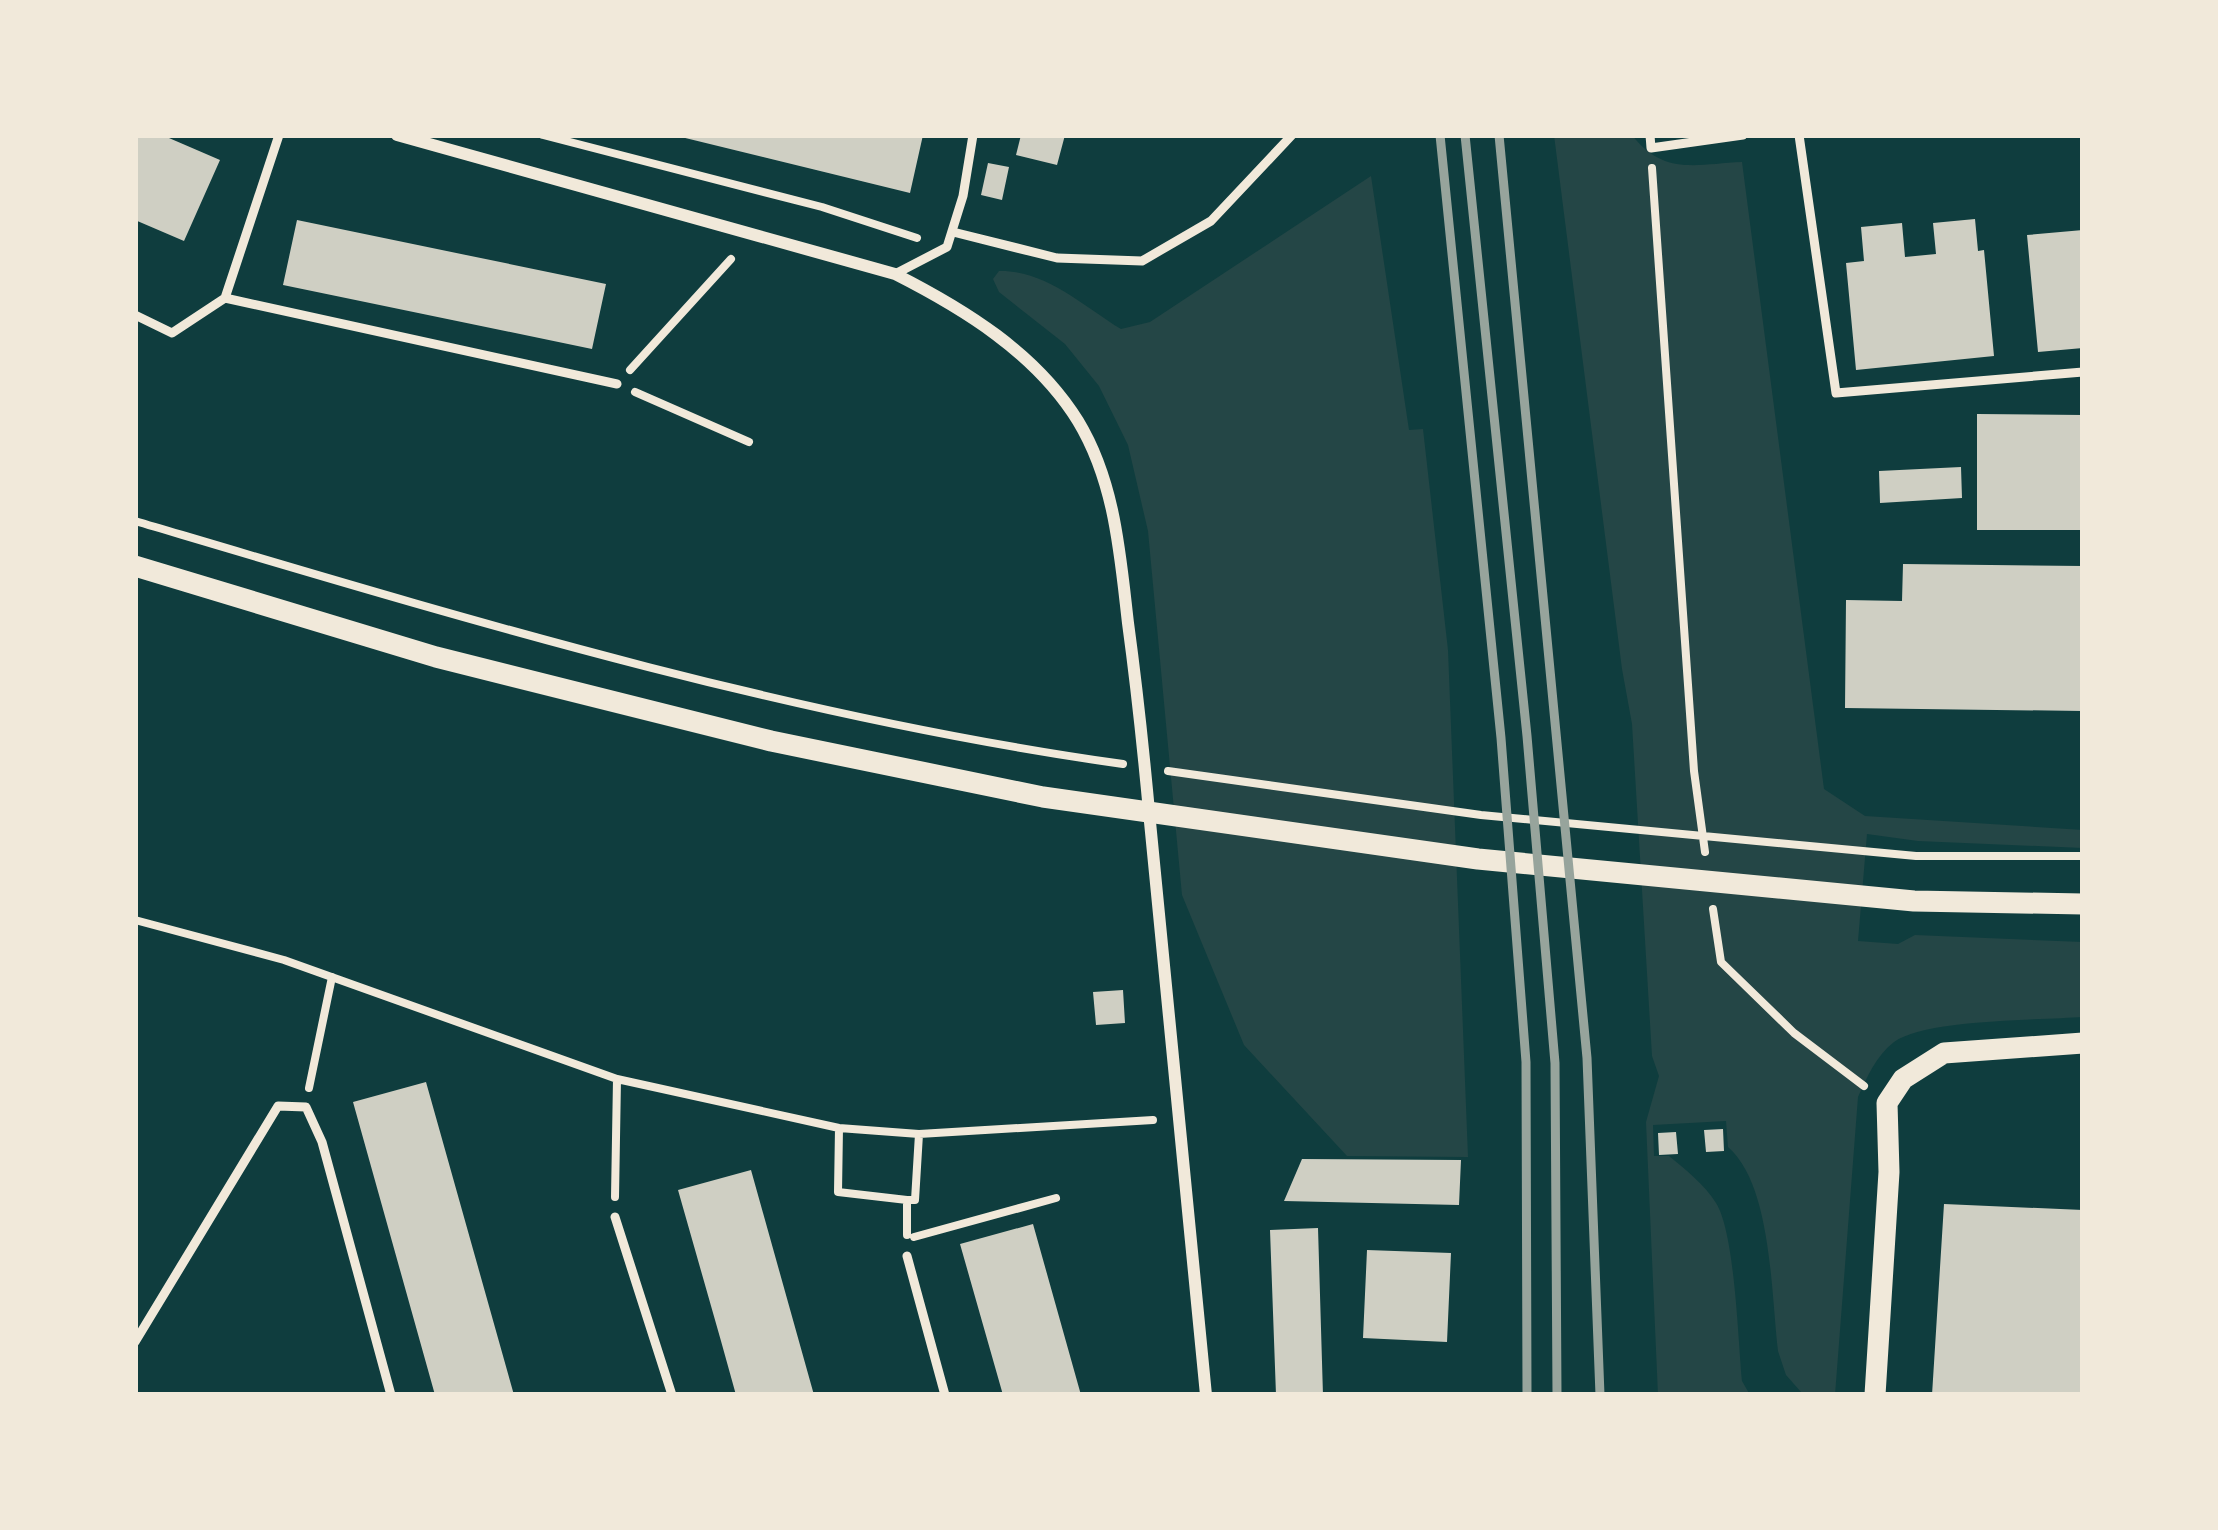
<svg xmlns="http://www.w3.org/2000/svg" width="2218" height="1530" font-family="'Noto Sans',sans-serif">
  <rect width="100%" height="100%" fill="#0f3d3e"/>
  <path fill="#244646" d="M1554,135H1632C1664,176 1696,164 1742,162L1824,789L1865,816L2083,830V848L1918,841L1867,834L1858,941L1898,944L1915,935L2083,942V1017C2041,1020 1925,1019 1894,1042C1876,1056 1867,1077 1858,1097L1835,1395L1801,1392L1786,1375L1778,1351C1771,1294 1772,1185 1728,1147L1726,1121L1653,1125L1654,1156H1669C1686,1170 1704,1184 1716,1203C1735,1233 1738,1341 1742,1381L1750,1395H1658L1646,1122L1659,1076L1652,1056L1632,724L1622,669Z
    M1371,176L1409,430L1423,429L1448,650L1468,1157L1347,1156L1244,1045L1182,895L1148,531L1128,445L1099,386L1065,344L999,292L993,279L999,271C1046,270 1083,306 1121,329L1150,322Z"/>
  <path fill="#cfcfc3" d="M135,135H162L220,160L184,241L135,220Z
    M673,135H923L910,193Z
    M1021,135H1065L1057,165L1016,155Z
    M988,163L1009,167L1002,200L981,195Z
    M1975,219L1978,251L1984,250L1994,356L1856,370L1846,263L1864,261L1861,227L1902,223L1905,257L1936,254L1933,223Z
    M297,220L606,284L592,349L283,285Z
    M2083,230V348L2038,352L2027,235Z
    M1977,414L2083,415V530H1977Z
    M1961,467L1962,498L1880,503L1879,471Z
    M1903,564L2083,566V711L1845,708L1846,600L1902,601Z
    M1123,990L1125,1023L1096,1025L1093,992Z
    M426,1082L514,1395H435L353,1102Z
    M1723,1129L1724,1151L1706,1152L1704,1130Z
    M1676,1132L1678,1154L1659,1155L1658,1133Z
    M1302,1159L1461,1160L1459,1205L1284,1201Z
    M751,1170L814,1395H736L721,1341L678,1190Z
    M1944,1204L2083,1210V1395H1932Z
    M1033,1224L1081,1395H1003L960,1244Z
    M1318,1228L1323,1395H1276L1270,1230Z
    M1367,1250L1451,1253L1447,1342L1363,1338Z"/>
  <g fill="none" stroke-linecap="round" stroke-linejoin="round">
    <path stroke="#f1e9da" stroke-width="8" d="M543,135L822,207L917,238
      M1652,168L1694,771L1705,852
      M630,370L731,259
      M635,392L749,442
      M135,521C459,617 787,717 1123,764
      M1168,771L1481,815L1916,856H2083
      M1713,909L1721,962L1794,1033L1864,1086
      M135,920L284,960L617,1079L839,1128L919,1134L1153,1120
      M309,1088L332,977
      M839,1128L838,1192L907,1200H915L919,1134
      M615,1197L617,1079
      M907,1200V1235
      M914,1237L1056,1198"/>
    <path stroke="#f1e9da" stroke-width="9" d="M279,135L225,298L617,384
      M1650,135L1651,148L1743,135
      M1799,135L1836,393L2083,372
      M953,232L1057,258L1142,261L1211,221L1292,135
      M895,274L947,247L963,196L973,135
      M135,315L172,333L225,298
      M615,1217L672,1395
      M907,1256L945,1395
      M135,1342L278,1106L306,1107L322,1142L391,1395"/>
    <path stroke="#f1e9da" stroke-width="12" d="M397,135L895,274C964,309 1036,353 1078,421C1115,482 1120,554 1128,623C1137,689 1144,756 1150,822C1168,1013 1187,1204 1206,1395"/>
    <path stroke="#f1e9da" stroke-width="21" d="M135,566L436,657L771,741L1043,797L1478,859L1914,901L2083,904
      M1875,1395L1889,1172L1887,1103L1903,1079L1944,1053L2083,1043"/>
    <path stroke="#97a49c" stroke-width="9" d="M1440,135L1501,738L1526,1062L1527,1395
      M1465,135L1527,736L1555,1063L1557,1395
      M1499,135L1587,1058L1600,1395"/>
  </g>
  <rect width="2218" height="1530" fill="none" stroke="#f1e9da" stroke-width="276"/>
</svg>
